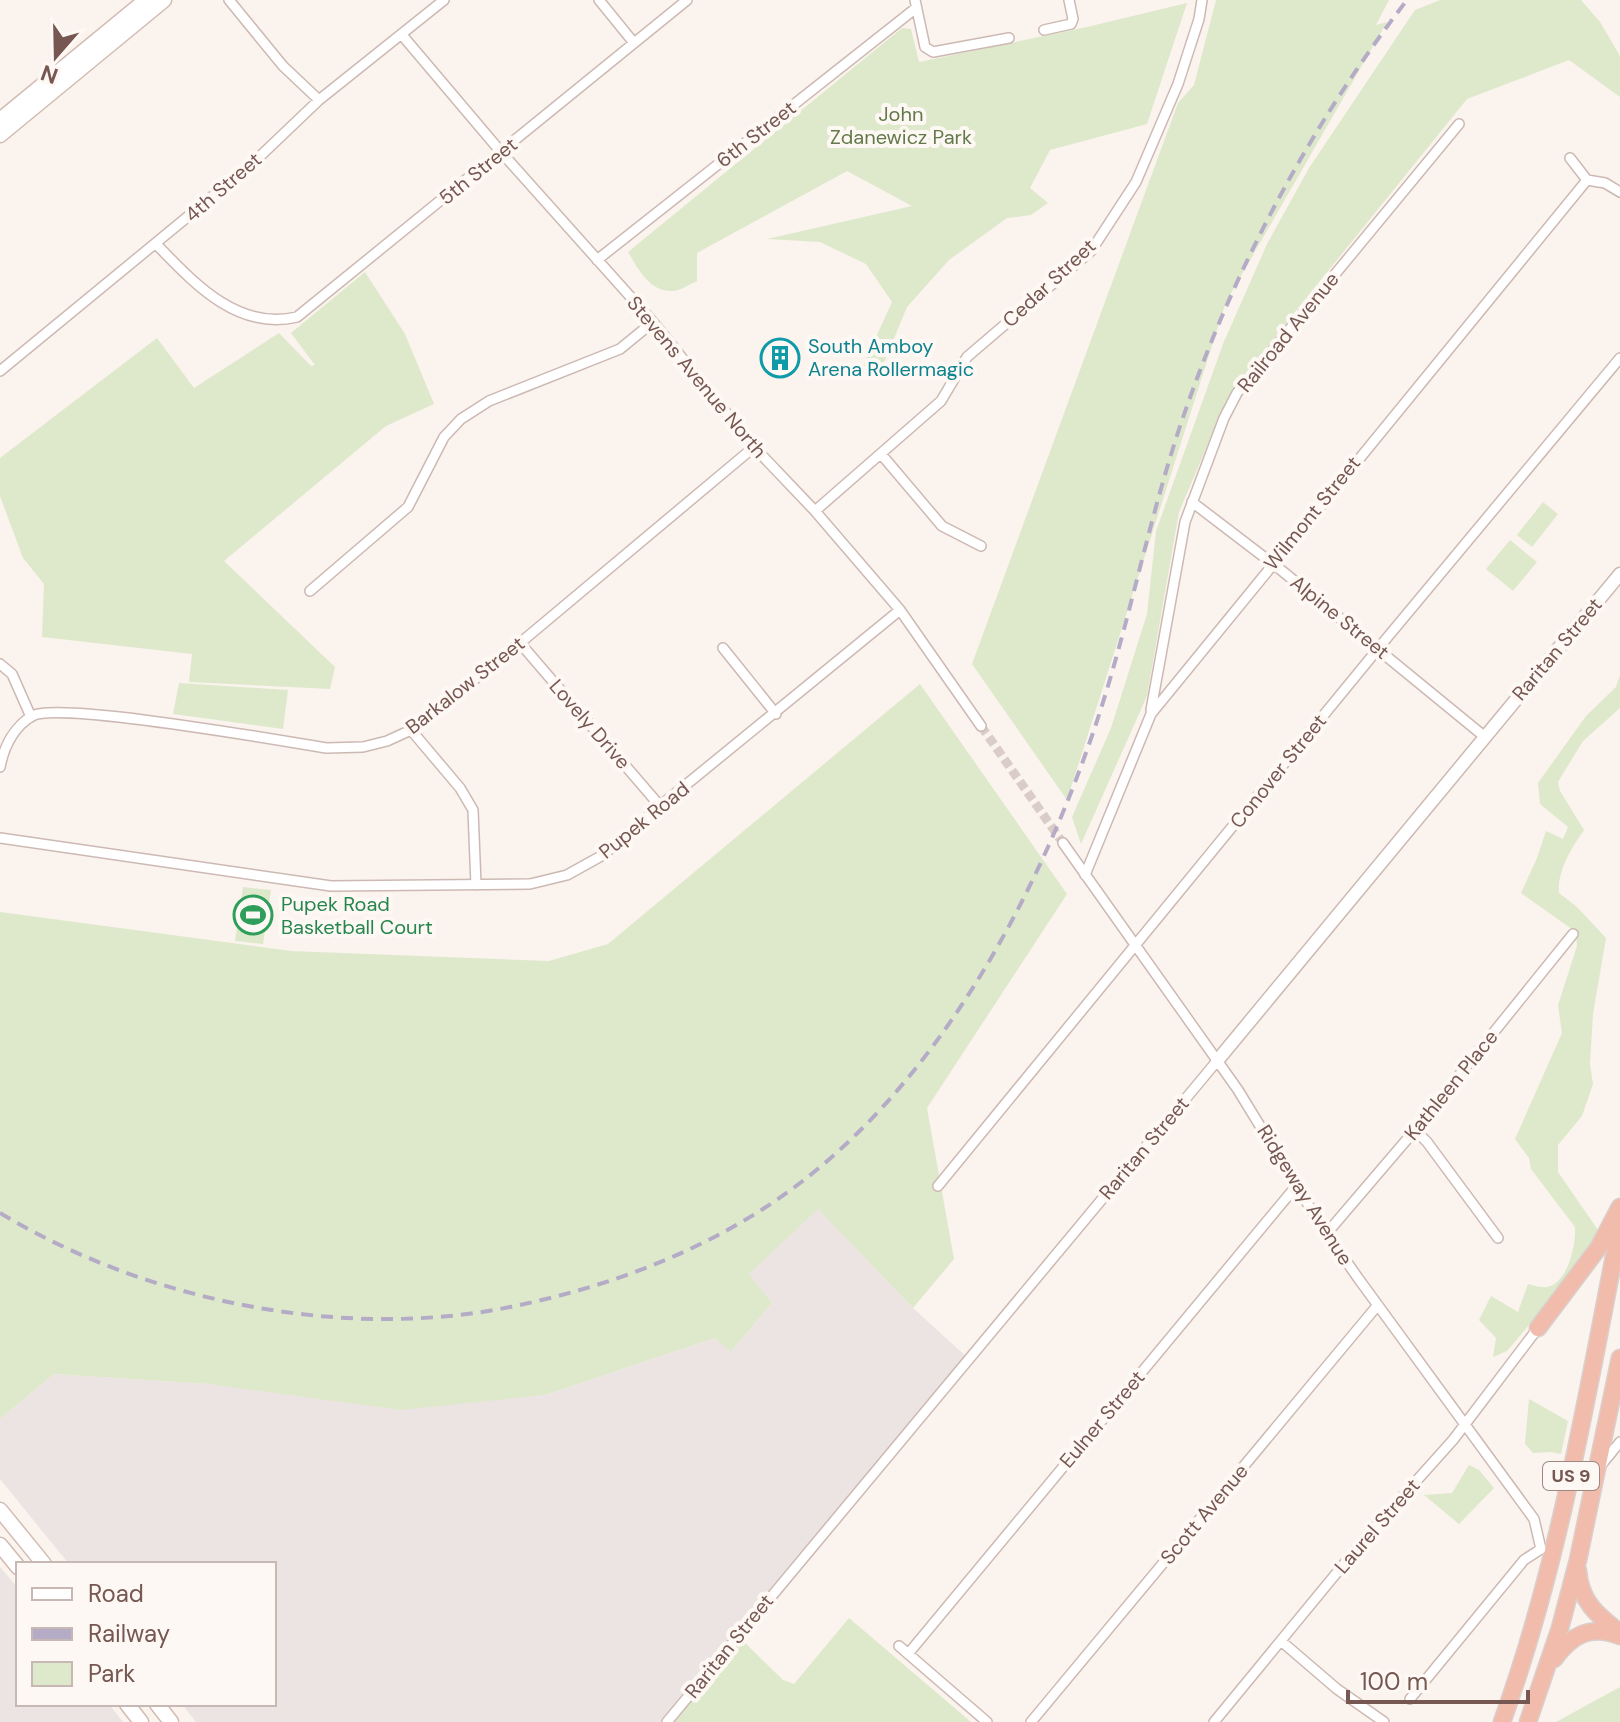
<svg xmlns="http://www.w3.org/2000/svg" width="1620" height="1722" font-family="'DM Sans',sans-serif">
  <rect width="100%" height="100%" fill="#fbf3ed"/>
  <path fill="#ece4e2" d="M818,1208L913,1308L969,1359L669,1722H196L182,1704H274V1564H69L0,1479V1419L54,1374L208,1384L545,1395L715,1338L732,1351L772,1303L748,1274Z
    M0,1567L18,1588V1704H109L123,1722H0Z"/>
  <path fill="#dee9cc" d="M1216,0H1389L1376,25L1387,22L1226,302L1067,800L972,664L1178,103L1194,85Z
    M1440,0H1581L1600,22L1620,56V97L1569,60L1467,99L1236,385L1219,418L1179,512L1147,696L1081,844L1072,817L1111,728L1147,614L1156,531L1223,344L1267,244L1309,168L1415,10Z
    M1187,3L1147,124L1050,150L1030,188L1048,203L1031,215L1007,218L949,260L907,307L881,370L863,366L892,302L866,264L820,242L767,239L912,206L847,171L697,253V281C690,284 680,291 672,291C650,292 638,269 628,252L902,28L911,29L919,62L1087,27Z
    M365,272L405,334L434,404L386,426L224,561L335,667L330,689L189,682L192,654L42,637L44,584L23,558L0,496V458L157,338L194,388L279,333L311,366L315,365L291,333Z
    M1543,502L1558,514L1532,547L1517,535Z
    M1510,540L1537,562L1513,591L1486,569Z
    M1620,675V708L1583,741L1558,782L1560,791L1584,830C1572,847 1557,871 1559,893L1577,907L1606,938L1593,1014L1590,1064L1593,1084L1582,1116L1558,1145V1172L1598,1230L1579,1266L1507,1351L1493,1357L1496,1338L1479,1320L1491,1296L1518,1312L1528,1284C1533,1285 1541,1288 1547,1287C1568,1283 1576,1245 1575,1227L1531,1169L1529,1158L1515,1139L1562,1033L1558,1005L1577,946L1576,932L1521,893L1537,858L1546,831L1563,839L1568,827L1540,804L1538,783L1586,716L1616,687Z
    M179,683L288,690L283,729L173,714Z
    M920,684L1067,894L927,1108L954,1259L913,1308L818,1209L749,1274L772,1303L731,1352L715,1338L545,1395L401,1410L208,1384L54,1374L0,1419V912L291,951L549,961L608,944Z
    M243,887L271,890L263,944L235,941Z
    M1529,1399L1568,1421L1561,1454L1551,1452L1533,1453L1525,1444Z
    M1469,1465L1479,1470L1494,1488L1459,1524L1424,1495L1452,1493Z
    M849,1618L971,1722H667L737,1635L783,1680L794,1684Z
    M1620,1687V1722H1556Z"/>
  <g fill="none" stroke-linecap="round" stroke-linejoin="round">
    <path stroke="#daccc6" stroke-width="9" stroke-dasharray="9 4.5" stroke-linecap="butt" d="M981,726L1063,843"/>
    <g stroke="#cdb9b3" stroke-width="12">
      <path id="minor" d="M229,0L283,66L319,100
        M599,0L634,43
        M915,0L925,47L933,52L1009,38
        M1044,30L1071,24L1073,19L1069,0
        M402,35L501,152L653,322L754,447L815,511L900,610L981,726
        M1570,158L1587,180
        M1587,180L1605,183L1620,192
        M156,244C194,283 237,331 297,317L687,0
        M597,260L916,8
        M0,371L253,163L319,100L444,0
        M881,454L942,526L981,546
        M1192,502L1281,570L1485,737
        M815,511L941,401L967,357L1091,251L1136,182L1178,84L1199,19L1202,0
        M310,591L408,507L444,437L461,419L489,401L620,349L653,322
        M520,643L660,806
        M723,648L776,714
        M0,664L12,674L31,717
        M1151,710L1185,522L1224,418L1237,393L1459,124
        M411,730L460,788L473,810L476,885
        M0,767C4,747 14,727 32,716C58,701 282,741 327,748L363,747L387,741L411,730L520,643L754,447
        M0,838L331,886L530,884L567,875L603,855L660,806L900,610
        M1063,843L1238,1090L1317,1219L1358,1278L1534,1519L1541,1549L1524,1560L1410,1699
        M1085,875L1151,714L1587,180
        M1415,1130L1427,1142L1498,1238
        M938,1186L1386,639L1620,358
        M1327,1233L1415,1130L1573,934
        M1602,1464L1620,1442
        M1281,1641L1337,1689L1384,1722
        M899,1646L987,1722
        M908,1654L1297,1185
        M667,1722L1217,1061
        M1031,1722L1377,1306
        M1214,1722L1367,1536L1453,1440L1538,1328"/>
    </g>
    <g stroke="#cdb9b3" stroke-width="15">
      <path id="tertiary" d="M1217,1061L1620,574"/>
    </g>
    <g stroke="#d2bbb3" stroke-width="17">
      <path id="secondary" d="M0,120L146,0
        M0,135L164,0
        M0,1510L44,1564
        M0,1545L18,1567
        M127,1704L141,1722
        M157,1704L171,1722"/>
    </g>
    <g stroke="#d9d0ce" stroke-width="19">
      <path id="trunk" d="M1538,1328L1599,1247L1620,1207
        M1578,1571C1580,1601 1597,1615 1619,1632
        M1554,1659C1572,1635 1590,1624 1620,1636
        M1502,1722C1560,1562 1587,1393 1620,1226
        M1528,1722L1560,1628L1578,1560L1620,1358"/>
    </g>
    <use href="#minor" stroke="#fff" stroke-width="9"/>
    <use href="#tertiary" stroke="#fff" stroke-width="12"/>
    <use href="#secondary" stroke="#fff" stroke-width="14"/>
    <use href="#trunk" stroke="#f1bcac" stroke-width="16"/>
    <path stroke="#b4abc6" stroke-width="4" stroke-dasharray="12 8" stroke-linecap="butt" d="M0,1213C146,1301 342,1341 510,1307C604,1288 695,1255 775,1201C932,1095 1037,900 1096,724C1131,619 1150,510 1187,406C1238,261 1313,122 1407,0"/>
  </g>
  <defs>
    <g id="building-ring" transform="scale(2)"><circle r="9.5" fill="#fef8f4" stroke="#0f9aa8" stroke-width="1.5"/><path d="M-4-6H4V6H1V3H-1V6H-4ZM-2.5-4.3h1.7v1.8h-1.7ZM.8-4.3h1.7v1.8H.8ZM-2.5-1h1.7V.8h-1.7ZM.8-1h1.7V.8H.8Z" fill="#0f9aa8"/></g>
    <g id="stadium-ring" transform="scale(2)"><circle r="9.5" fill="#fef8f4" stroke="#2e9e5b" stroke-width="1.5"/><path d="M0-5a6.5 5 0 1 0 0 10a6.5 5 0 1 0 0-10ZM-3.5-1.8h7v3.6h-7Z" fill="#2e9e5b"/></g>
  </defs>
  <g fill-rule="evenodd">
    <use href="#building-ring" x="780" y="358"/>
    <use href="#stadium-ring" x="253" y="915"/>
  </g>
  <g text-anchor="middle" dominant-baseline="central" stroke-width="8" stroke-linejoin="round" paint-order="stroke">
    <rect fill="#fef8f4" stroke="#9f8782" stroke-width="2" x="1543" y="1462" width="56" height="28" rx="6"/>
    <g font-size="18" font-weight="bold" fill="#765751">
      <text x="1571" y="1476">US 9</text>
    </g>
    <g font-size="20" fill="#627a4a" stroke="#fef8f4">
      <text x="901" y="114">John<tspan x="901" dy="23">Zdanewicz Park</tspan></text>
    </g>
    <g font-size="20" fill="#765751" stroke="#fef8f4">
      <text transform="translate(756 134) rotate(-38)">6th Street</text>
      <text transform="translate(478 171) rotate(-39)">5th Street</text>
      <text transform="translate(223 187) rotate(-41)">4th Street</text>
      <text transform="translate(1049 283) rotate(-43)">Cedar Street</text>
      <text transform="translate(1288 332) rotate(-51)">Railroad Avenue</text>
      <text transform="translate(697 377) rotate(50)">Stevens Avenue North</text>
      <text transform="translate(1312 513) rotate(-51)">Wilmont Street</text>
      <text transform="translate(1340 617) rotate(39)">Alpine Street</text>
      <text transform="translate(1557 649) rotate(-50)">Raritan Street</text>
      <text transform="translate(465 685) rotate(-38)">Barkalow Street</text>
      <text transform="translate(590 724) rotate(49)">Lovely Drive</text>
      <text transform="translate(1278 771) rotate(-51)">Conover Street</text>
      <text transform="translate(644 820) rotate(-39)">Pupek Road</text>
      <text transform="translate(1451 1085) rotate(-51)">Kathleen Place</text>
      <text transform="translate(1144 1148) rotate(-50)">Raritan Street</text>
      <text transform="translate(1305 1195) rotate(58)">Ridgeway Avenue</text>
      <text transform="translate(1102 1419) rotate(-50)">Eulner Street</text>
      <text transform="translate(1204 1514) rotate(-50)">Scott Avenue</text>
      <text transform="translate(1377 1526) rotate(-49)">Laurel Street</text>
      <text transform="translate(729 1646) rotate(-51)">Raritan Street</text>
    </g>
    <g font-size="20" fill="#0d838f" stroke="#fef8f4" text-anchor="start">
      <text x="808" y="346">South Amboy<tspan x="808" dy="23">Arena Rollermagic</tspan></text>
    </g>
    <g font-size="20" fill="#27864d" stroke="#fef8f4" text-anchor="start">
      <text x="281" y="904">Pupek Road<tspan x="281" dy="23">Basketball Court</tspan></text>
    </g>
  </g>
  <rect x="16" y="1562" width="260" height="144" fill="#fef8f4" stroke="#c8b8b3" stroke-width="2"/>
  <rect x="32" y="1588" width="40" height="12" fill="#ffffff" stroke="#c8b8b3" stroke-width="2"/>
  <text x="88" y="1602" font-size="24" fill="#765751">Road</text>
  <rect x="32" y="1628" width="40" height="12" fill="#b4abc6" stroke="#c8b8b3" stroke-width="2"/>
  <text x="88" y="1642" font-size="24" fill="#765751">Railway</text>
  <rect x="32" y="1662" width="40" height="24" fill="#dee9cc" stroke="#c8b8b3" stroke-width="2"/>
  <text x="88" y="1682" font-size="24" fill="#765751">Park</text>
  <g transform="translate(56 56) rotate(200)" stroke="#fef8f4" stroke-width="6" paint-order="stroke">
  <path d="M0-6L14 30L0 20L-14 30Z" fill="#765751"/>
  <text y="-12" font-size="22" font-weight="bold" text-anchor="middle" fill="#765751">N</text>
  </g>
  <path d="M1348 1690v12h180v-12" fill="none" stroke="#765751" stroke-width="4"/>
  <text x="1360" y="1690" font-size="24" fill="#765751" stroke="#fef8f4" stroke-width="6" paint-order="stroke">100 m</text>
</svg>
